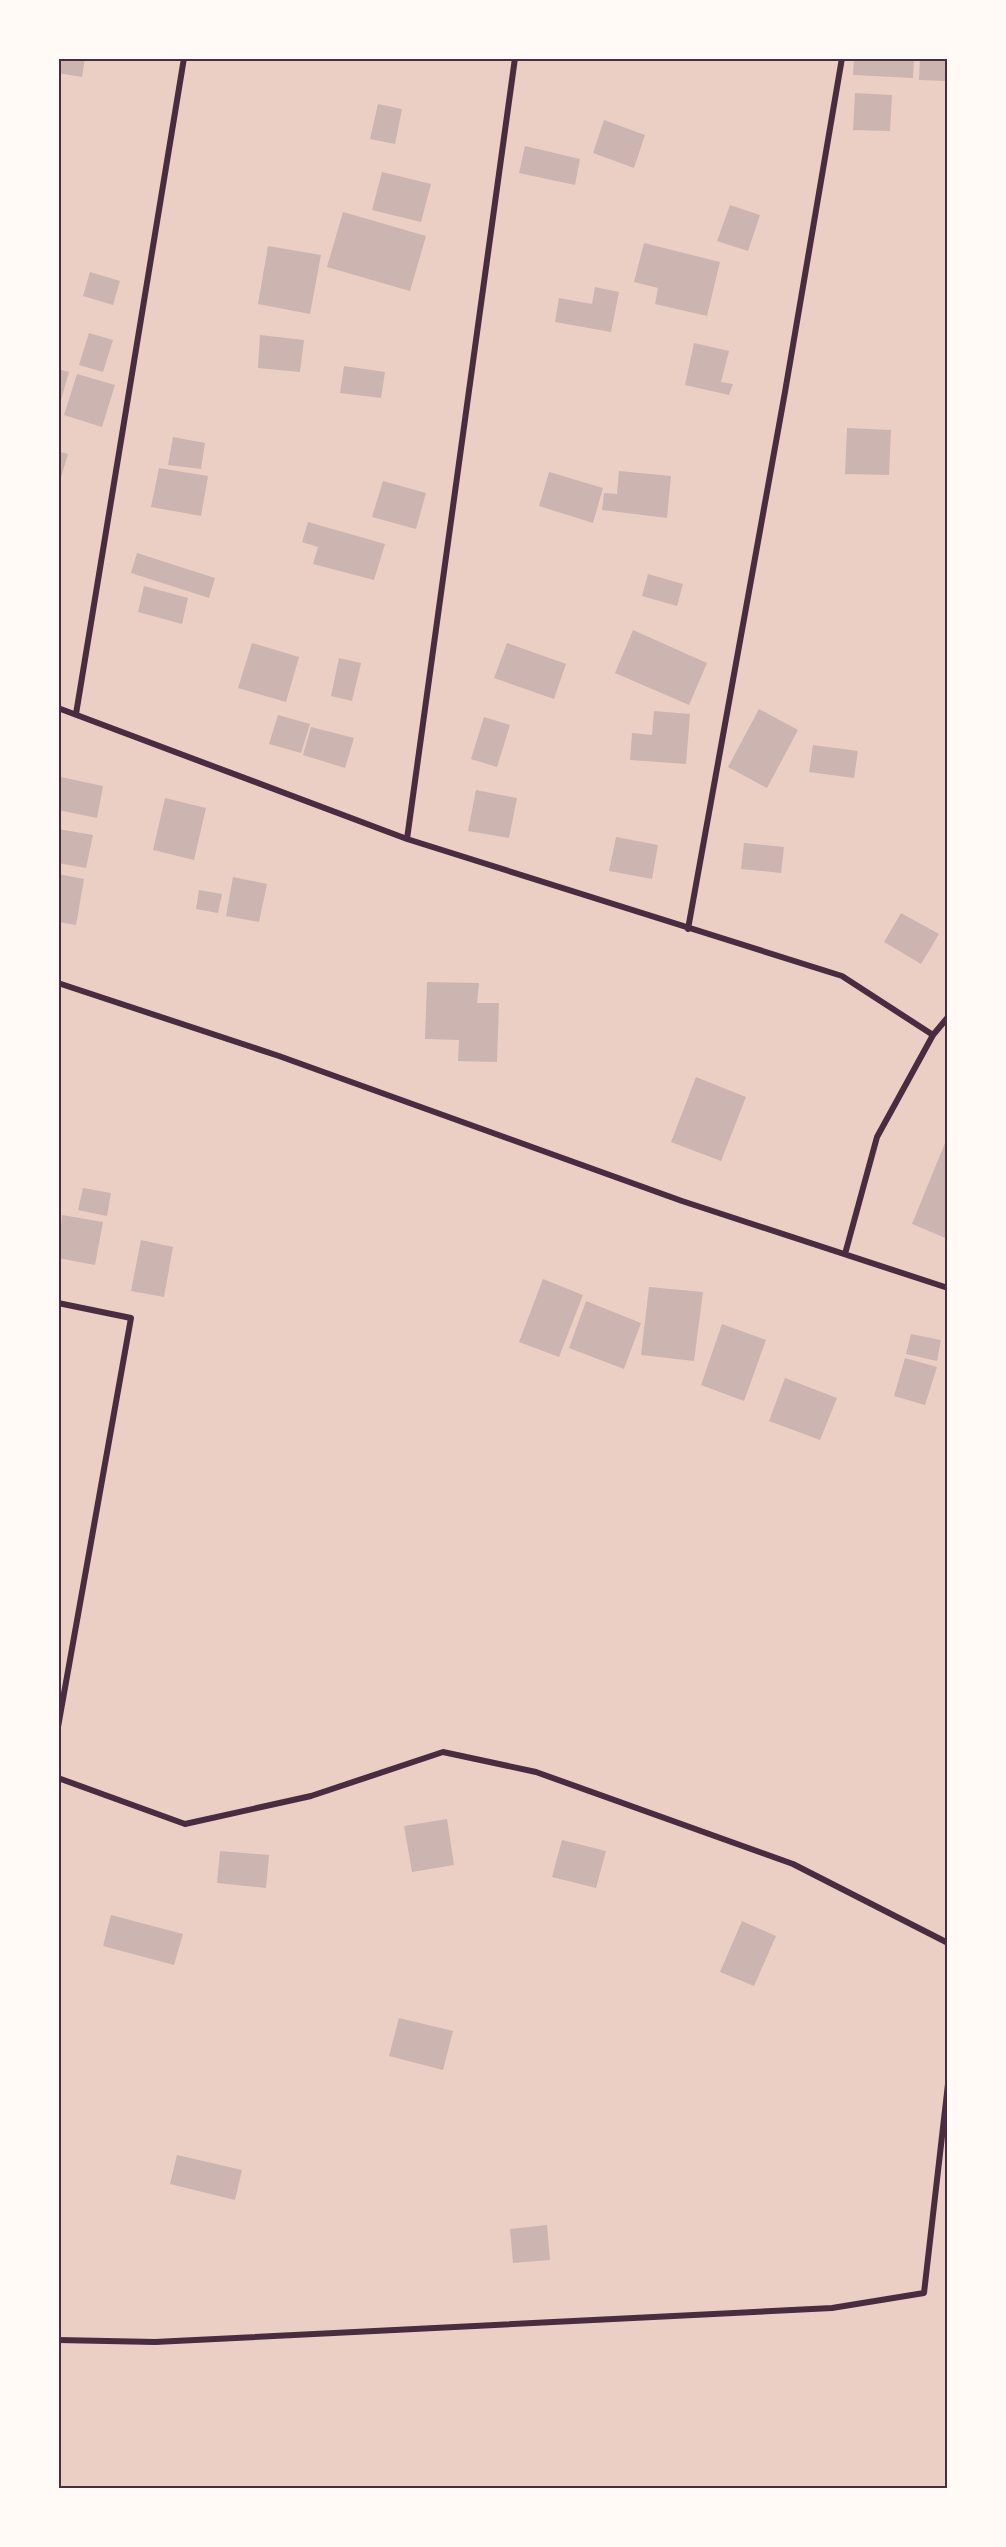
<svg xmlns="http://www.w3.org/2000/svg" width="1006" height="2547" font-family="'Fira Sans',sans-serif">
  <rect width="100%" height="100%" fill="#f7e1d7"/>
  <path fill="#ebcfc5" d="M59,59H947V2488H59Z"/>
  <path fill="#ccb4b1" d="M58,58H85L82,77L58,73Z
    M854,58H914L913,78L853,75Z
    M920,58H948V81L919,80Z
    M855,93L892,95L890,131L853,130Z
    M378,104L402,109L395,144L370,139Z
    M604,120L645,135L634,168L593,153Z
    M525,146L580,159L575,185L519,173Z
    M382,172L431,184L421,222L372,210Z
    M730,205L760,215L748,251L717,241Z
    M343,212L426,236L410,291L327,267Z
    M644,243L720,262L707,316L655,304L658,288L634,282Z
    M268,246L321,255L310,314L258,304Z
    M90,272L120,281L113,305L83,296Z
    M595,287L619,292L611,332L555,322L559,298L592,304Z
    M89,333L113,340L103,372L79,365Z
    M260,335L304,340L300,372L258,368Z
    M694,343L729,351L721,382L733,384L729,395L685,385Z
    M344,366L385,372L381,398L340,393Z
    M58,369L69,372L59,407H58Z
    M77,374L115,385L102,427L64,415Z
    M847,428L891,430L889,475L845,474Z
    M173,437L205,443L201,469L168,465Z
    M58,451L68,454L59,484L58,483Z
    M159,468L208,476L201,516L151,507Z
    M619,471L671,476L667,518L602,510L604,493L617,494Z
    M549,472L603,488L593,523L539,506Z
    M383,481L426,493L416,529L372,517Z
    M308,522L385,544L374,580L313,564L318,547L302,542Z
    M137,553L215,578L209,598L131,573Z
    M648,574L683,584L677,606L642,596Z
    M144,586L188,598L182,624L138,612Z
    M633,630L707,663L689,705L615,673Z
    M252,643L299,657L286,702L238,688Z
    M507,643L566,664L554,699L494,678Z
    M339,658L361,663L352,701L331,696Z
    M759,709L798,730L767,788L728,767Z
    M654,711L690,714L686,764L630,760L632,733L652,735Z
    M278,715L310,724L301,753L269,744Z
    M484,717L510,725L497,767L471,759Z
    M311,727L354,738L345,768L303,755Z
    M813,745L858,751L854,778L809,772Z
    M61,777L103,786L97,818L58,810Z
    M476,790L517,798L509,838L468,831Z
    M165,798L206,808L194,860L153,850Z
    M58,829L93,835L86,868L58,863Z
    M616,837L658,845L652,879L609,871Z
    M744,843L784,847L781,873L741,869Z
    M58,874L84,879L76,925L58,922Z
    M233,877L267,884L259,922L226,916Z
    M199,890L222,894L218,913L196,909Z
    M901,913L939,934L921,964L884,942Z
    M427,982L479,983L477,1003H499L497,1062L458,1061L459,1040L425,1039Z
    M696,1077L746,1097L721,1161L671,1142Z
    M947,1138H948V1239L912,1224Z
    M83,1188L111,1193L107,1216L78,1210Z
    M62,1215L103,1222L95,1265L58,1258Z
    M141,1240L173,1247L164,1297L131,1291Z
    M543,1279L583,1295L559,1357L519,1342Z
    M649,1287L703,1292L694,1361L641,1355Z
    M586,1301L641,1323L624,1369L569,1348Z
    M722,1324L766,1340L744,1401L701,1385Z
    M911,1334L941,1340L937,1361L906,1354Z
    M905,1358L937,1367L925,1405L894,1396Z
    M785,1378L837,1398L820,1440L769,1421Z
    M447,1819L454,1865L412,1872L404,1826Z
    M562,1840L606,1851L596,1888L552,1877Z
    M220,1851L269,1855L266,1888L217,1883Z
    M111,1915L183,1934L174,1965L103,1946Z
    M742,1921L776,1936L754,1986L720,1972Z
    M399,2018L453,2031L443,2070L389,2056Z
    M177,2155L242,2170L235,2200L170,2184Z
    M547,2225L550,2260L513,2263L510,2229Z"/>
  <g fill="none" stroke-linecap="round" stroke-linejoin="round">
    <path stroke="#4a2c40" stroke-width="6" d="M58,708L407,839L842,976L933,1035
      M76,714L184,58
      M407,839L515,58
      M688,929L785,392L842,58
      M58,983L279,1056L682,1201L948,1288
      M845,1254L877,1137L933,1035L948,1017
      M58,1303L131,1318L58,1727
      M58,1778L185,1824L311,1796L443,1752L536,1772L793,1864L948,1943
      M58,2340L155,2342L832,2308L924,2293L948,2084"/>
  </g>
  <rect width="1006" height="2547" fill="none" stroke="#fffaf5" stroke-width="120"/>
  <rect x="60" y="60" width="886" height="2427" fill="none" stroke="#4a2c40" stroke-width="2"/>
</svg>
